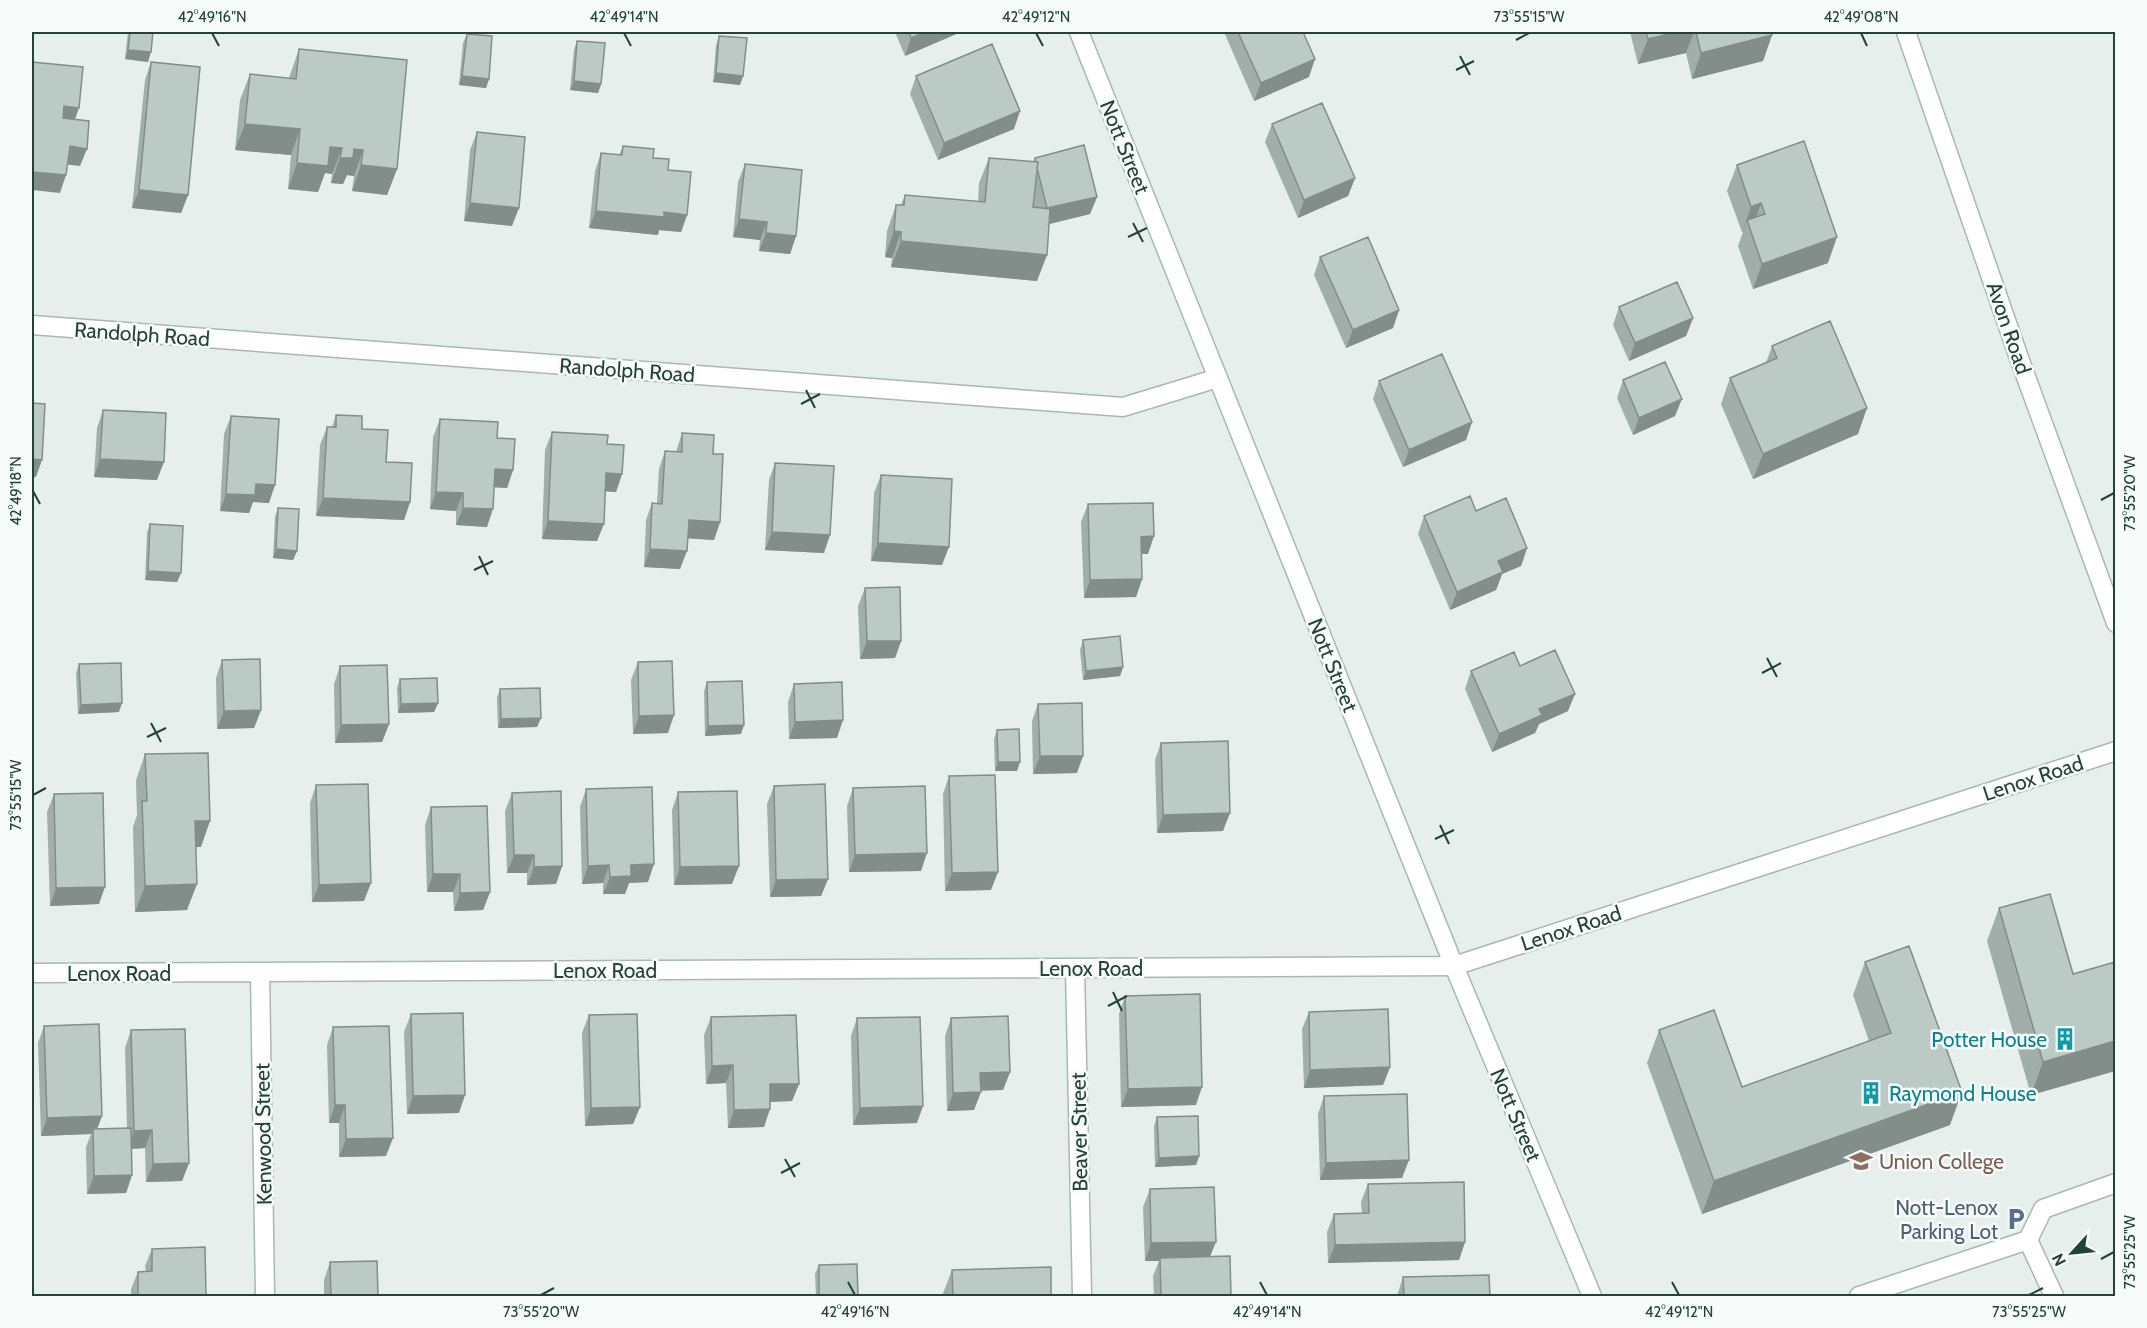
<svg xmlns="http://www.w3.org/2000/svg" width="2147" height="1328" font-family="Cabin,sans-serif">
  <rect width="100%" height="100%" fill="#e6efeb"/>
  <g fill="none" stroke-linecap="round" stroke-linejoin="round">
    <g stroke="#a8b8b2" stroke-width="21">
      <path id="lane" d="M1859,1296L2028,1240
        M2054,1296L2028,1240L2043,1209L2116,1183"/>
    </g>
    <g stroke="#a8b8b2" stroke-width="21">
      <path id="street" d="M1906,32L2018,355L2116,623
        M32,325L1123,407L1218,378
        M1075,968L1082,1296
        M260,972L265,1296
        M32,973L1454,966L2116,751"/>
    </g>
    <g stroke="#a4bbb3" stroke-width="21">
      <path id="secondary" d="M1079,32L1454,966L1592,1296"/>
    </g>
    <use href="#lane" stroke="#fff" stroke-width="18"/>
    <use href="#street" stroke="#fff" stroke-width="18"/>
    <use href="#secondary" stroke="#fff" stroke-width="18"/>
  </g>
  <path fill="#a1aea9" d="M128,32H153L148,62L125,59Z
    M895,32H961L905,56Z
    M1224,32H1303L1309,77L1254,101Z
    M1630,32H1771L1772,35L1763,61L1692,79L1686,53L1638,64Z
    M467,34L489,79L486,88L459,85L463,43Z
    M719,36L743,76L740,85L713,82L716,45Z
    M577,41L601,84L598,93L570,90L574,50Z
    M299,49L397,169L387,195L352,191L354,176L347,175L343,184L331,183L332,174L325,173L318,192L288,189L291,155L235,150L240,100L250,74L289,78L290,75Z
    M151,62L188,195L181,213L132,208L145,80Z
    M916,76L1014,129L938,160L910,94Z
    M1272,124L1355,178L1348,196L1298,218L1265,142Z
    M477,132L512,226L464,221L470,150Z
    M623,146L653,158L668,170L687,215L681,232L659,230L658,235L589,228L595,171L601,153L619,155Z
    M989,158L1033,162L1035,158L1097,197L1090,214L1049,224L1037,281L891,267L892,258L885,257L887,231L896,205H901L905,195L978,202L979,183Z
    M745,164L796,236L790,254L759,251L760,240L733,237L738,182Z
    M1737,165L1828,263L1753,289L1738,246L1743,232H1742L1727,191Z
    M1320,257L1399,310L1393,328L1346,348L1314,275Z
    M1619,307L1693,318L1686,336L1629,361L1613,325Z
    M1772,346L1858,434L1753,479L1721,404L1730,378L1766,363Z
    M1623,380L1675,416L1633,435L1617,398Z
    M1379,381L1472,422L1466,440L1403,467L1373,399Z
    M103,410L157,480L94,477L97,428Z
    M336,415L362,429L410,502L404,520L316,516L320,445L327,427H332Z
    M231,416L269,503L253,502L249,513L220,511L224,434Z
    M440,419L497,438L513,470L507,488L494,487L487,527L456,525V511L430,509L433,437Z
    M552,432L607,444L622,474L616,492L605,491L597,541L542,539L545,450Z
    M682,433L713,454L720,522L714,540L688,538L680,569L644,567L646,520L652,503H657L659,469L665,451L676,452Z
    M775,463L824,553L765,550L769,480Z
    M881,475L942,565L871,561L874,493Z
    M1088,504L1148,554H1141L1142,579L1136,597L1084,598L1081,522Z
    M278,508L297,551L293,560L273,558L275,517Z
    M1476,511L1527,548L1521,566L1502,574L1496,590L1450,610L1418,534L1424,516Z
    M150,524L181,573L177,582L145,580L147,533Z
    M865,588L901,641L895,658L860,659L858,606Z
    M1083,640L1123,667L1120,676L1083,680L1080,650Z
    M222,660L261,710L254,728L217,729L216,678Z
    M638,662L668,733L633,734L631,680Z
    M79,664L119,712L78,714L76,673Z
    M340,666L389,724L382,742L335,743L334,684Z
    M1471,671L1568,711L1539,724L1535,733L1492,752L1465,689Z
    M400,679L438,703L434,712L398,713L397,688Z
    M707,682L741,734L705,736L704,691Z
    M794,684L837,738L789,739L788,702Z
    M500,689L541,718L537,727L498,728L497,698Z
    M1038,704L1077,773L1033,774L1032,721Z
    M997,730L1017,771H995L994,739Z
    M1161,743L1223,831L1157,833L1155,760Z
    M145,754L201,847H196L187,910L135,912L133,827L137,815L136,780Z
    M949,776L991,890L945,891L943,794Z
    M316,785L364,901L312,902L310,803Z
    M774,786L828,879L821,896L770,897L767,804Z
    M853,788L921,871L849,872L847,806Z
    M586,789L648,882L629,883L625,894H603V883L582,884L580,807Z
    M678,792L732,884L674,885L672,810Z
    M512,793L562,866L556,884L527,885V873H507L505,811Z
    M54,794L99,904L50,906L47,812Z
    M431,807L490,892L483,910L454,911L453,892H427L425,825Z
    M1999,908L2073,974L2115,962V1071L2031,1095L1987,941Z
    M1865,962L1950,1125L1702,1214L1647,1063L1659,1030L1742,1087L1869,1041L1853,995Z
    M1125,996L1196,1105L1121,1107L1119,1014Z
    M1309,1012L1390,1067L1383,1085L1304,1088L1302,1029Z
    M411,1014L459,1113L407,1114L404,1032Z
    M589,1015L640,1107L633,1124L585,1126L582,1033Z
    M711,1017L799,1084L792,1101L770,1102L764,1127L728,1128L726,1083L706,1084L704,1035Z
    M857,1018L917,1123L853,1125L851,1036Z
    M951,1018L1010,1072L1003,1090H981L974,1110L947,1111L945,1036Z
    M44,1026L102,1116L97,1129L127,1128L125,1048L131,1030L189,1163L182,1181L146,1182L145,1148L131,1149L132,1175L126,1193L87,1194L86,1147L91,1134L41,1136L38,1043Z
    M333,1027L386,1156L339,1157V1123H329L327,1045Z
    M1324,1096L1402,1178L1320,1180L1318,1114Z
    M1157,1117L1199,1156L1196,1165L1155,1167L1154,1126Z
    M1368,1184L1465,1242L1459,1260L1328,1263L1327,1232L1334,1214H1362L1361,1202Z
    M1150,1189L1210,1257L1231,1296H1154L1153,1276L1159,1261H1145L1143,1207Z
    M152,1249L206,1296H131V1289L138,1272L146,1271L145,1266Z
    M330,1262L378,1296H324V1280Z
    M819,1265L858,1296H816L815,1274Z
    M952,1270L1051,1296H942Z
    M1403,1277L1490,1296H1397Z"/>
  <path fill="#838d89" d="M926,32H961L905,56L911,38Z
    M1677,32H1694L1686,53L1638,64L1648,39Z
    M1772,35L1763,61L1692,79L1701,53Z
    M128,50L151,52L148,62L125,59Z
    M1315,59L1309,77L1254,101L1261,83Z
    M716,73L743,76L740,85L713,82Z
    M462,76L489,79L486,88L459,85Z
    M574,81L601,84L598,93L570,90Z
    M64,106L79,108L73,125L57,124Z
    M1020,111L1014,129L938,160L944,143Z
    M245,124L300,129L291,155L235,150Z
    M70,146L87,149L80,166L63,164Z
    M330,147L342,148L332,174L325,173L318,192L288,189L297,163Z
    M354,149L363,150L354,176L347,175L343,184L331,183L340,158Z
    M361,165L397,169L387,195L352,191Z
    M32,172L66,175L60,193L32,190Z
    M1355,178L1348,196L1298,218L1304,200Z
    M139,190L188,195L181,213L132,208Z
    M1097,197L1090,214L1041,226L1047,209Z
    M470,203L519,208L512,226L464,221Z
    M1761,203L1752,229L1747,220L1742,232L1751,207Z
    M596,211L664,212L687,215L681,232L659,230L658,235L589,228Z
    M739,219L767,222L760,240L733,237Z
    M894,231L901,232L892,258L885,257Z
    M766,233L796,236L790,254L759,251Z
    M1837,237L1828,263L1753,289L1762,264Z
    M901,241L1047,255L1037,281L891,267Z
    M1399,310L1393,328L1346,348L1353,330Z
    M1693,318L1686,336L1629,361L1635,343Z
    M1682,399L1675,416L1633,435L1639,418Z
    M1867,408L1858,434L1753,479L1763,454Z
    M1472,422L1466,440L1403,467L1409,450Z
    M32,459L42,460L36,477H32Z
    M100,459L164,462L157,480L94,477Z
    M495,469L513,470L507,488L489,487Z
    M606,473L622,474L616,492L600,491Z
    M256,484L275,485L269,503L253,502L249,513L220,511L226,494Z
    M436,492L463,493L456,511L430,509Z
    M323,498L410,502L404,520L316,516Z
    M463,508L493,509L487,527L456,525Z
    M689,520L720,522L714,540L682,538Z
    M548,521L604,524L597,541L542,539Z
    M772,532L830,535L824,553L765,550Z
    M1154,536L1148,554H1134L1141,537Z
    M878,543L949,547L942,565L871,561Z
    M1527,548L1521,566L1502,574L1496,590L1450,610L1457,592L1498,561Z
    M276,549L297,551L293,560L273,558Z
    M650,549L687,551L680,569L644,567Z
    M148,571L181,573L177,582L145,580Z
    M1142,579L1136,597L1084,598L1090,580Z
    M867,641H901L895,658L860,659Z
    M1123,667L1120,676L1083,680L1086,671Z
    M1575,694L1568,711L1539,724L1535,733L1492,752L1499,734L1539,709Z
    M122,703L119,712L78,714L81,705Z
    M438,703L434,712L398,713L401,704Z
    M261,710L254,728L217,729L224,711Z
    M674,715L668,733L633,734L639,716Z
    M541,718L537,727L498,728L501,719Z
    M843,720L837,738L789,739L795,722Z
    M389,724L382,742L335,743L341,725Z
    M744,725L741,734L705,736L708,726Z
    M1040,756H1083L1077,773L1033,774Z
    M998,762H1020L1017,771H995Z
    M1230,813L1223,831L1157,833L1163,815Z
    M195,821H210L201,847H185Z
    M927,853L921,871L849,872L855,855Z
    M514,855H534L527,873H507Z
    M654,864L648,882L629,883L625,894H603L610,877L631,865Z
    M609,865L603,883L582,884L588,866Z
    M562,866L556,884L527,885L534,867Z
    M739,866L732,884L674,885L680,867Z
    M998,872L991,890L945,891L952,873Z
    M433,874H460L453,892H427Z
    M828,879L821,896L770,897L776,880Z
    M371,883L364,901L312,902L319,885Z
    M197,884L187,910L135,912L145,886Z
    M105,887L99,904L50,906L56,888Z
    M490,892L483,910L454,911L460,893Z
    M2115,1041V1071L2031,1095L2043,1062Z
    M733,1065L726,1083L706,1084L712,1066Z
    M1390,1067L1383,1085L1304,1088L1310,1070Z
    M1010,1072L1003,1090L974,1091L980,1073Z
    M770,1084H799L792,1101L763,1102Z
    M1202,1087L1196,1105L1121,1107L1128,1089Z
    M981,1092L974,1110L947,1111L953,1093Z
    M1962,1092L1950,1125L1702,1214L1714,1181Z
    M465,1095L459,1113L407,1114L413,1096Z
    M335,1105H345L339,1123H329Z
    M923,1106L917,1123L853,1125L860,1108Z
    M640,1107L633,1124L585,1126L591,1108Z
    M770,1109L764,1127L728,1128L734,1110Z
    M102,1116L95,1134L93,1129L91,1134L41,1136L47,1118Z
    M152,1130L145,1148L128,1149L134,1131Z
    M393,1138L386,1156L339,1157L346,1139Z
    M1199,1156L1196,1165L1155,1167L1159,1158Z
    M1409,1160L1402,1178L1320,1180L1326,1163Z
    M189,1163L182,1181L146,1182L153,1164Z
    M132,1175L126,1193L87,1194L94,1176Z
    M1216,1242L1209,1259L1160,1258L1159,1261H1145L1151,1243Z
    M1465,1242L1459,1260L1328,1263L1335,1245Z"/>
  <path fill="#bbcac4" stroke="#838d89" stroke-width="1.5" d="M130,32H153L151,52L128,50Z
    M909,32H926L911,38Z
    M1238,32H1303L1315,59L1261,83Z
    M1646,32H1677L1648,39Z
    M1696,32H1771L1772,35L1701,53Z
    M467,34L492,36L489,79L462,76Z
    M719,36L747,38L743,76L716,73Z
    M577,41L605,43L601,84L574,81Z
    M992,44L1020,111L944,143L916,76Z
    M299,49L407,60L397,169L361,165L363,150L354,149L353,158H340L342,148L330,147L328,166L297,163L300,129L245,124L250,74L296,79Z
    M32,62L83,67L79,108L64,106L63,118L89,121L87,149L70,146L66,175L32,172Z
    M151,62L200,67L188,195L139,190Z
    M1322,103L1355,178L1304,200L1272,124Z
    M477,132L525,137L519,208L470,203Z
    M1804,141L1837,237L1762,264L1747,220L1765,214L1761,203L1751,207L1737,165Z
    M1084,145L1097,197L1047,208L1037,168L1038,162H1036L1035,158Z
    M623,146L654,149L653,158L669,159L668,170L691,172L687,215L664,212V217L596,211L601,153L622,155Z
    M989,158L1038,162L1033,207L1050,209L1047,255L901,241V232L894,231L896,205H904L905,195L985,202Z
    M745,164L802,170L796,236L766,233L767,222L739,219Z
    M1368,237L1399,310L1353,330L1320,257Z
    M1677,282L1693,318L1635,343L1619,307Z
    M1830,321L1867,408L1763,454L1730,378L1777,358L1772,346Z
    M1442,354L1472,422L1409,450L1379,381Z
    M1665,362L1682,399L1639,418L1623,380Z
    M32,403L45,404L42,460L32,459Z
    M103,410L166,413L164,462L100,459Z
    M336,415L362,416V429L388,430L386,462L412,463L410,502L323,498L327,427H336Z
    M231,416L279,419L275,485L256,484L255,495L226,494Z
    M440,419L498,422L497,438L515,439L513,470L495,469L493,509L463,508V493L436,492Z
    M552,432L608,435L607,444L624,445L622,474L606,473L604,524L548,521Z
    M682,433L714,435L713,454H723L720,522L689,520L687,551L650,549L652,503L662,504L665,451L682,452Z
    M775,463L834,466L830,535L772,532Z
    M881,475L952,479L949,547L878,543Z
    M1470,496L1476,511L1506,498L1527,548L1498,561L1503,572L1457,592L1424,516Z
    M1153,503L1154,536L1141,537L1142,579L1090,580L1088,504Z
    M278,508L299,509L297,551L276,549Z
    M150,524L183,526L181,573L148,571Z
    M900,587L901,641H867L865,588Z
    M1120,636L1123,667L1086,671L1083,640Z
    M1555,650L1575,694L1539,709L1542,715L1499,734L1471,671L1514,652L1520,666Z
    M260,659L261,710L224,711L222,660Z
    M672,661L674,715L639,716L638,662Z
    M121,663L122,703L81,705L79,664Z
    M387,665L389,724L341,725L340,666Z
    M437,678L438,703L401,704L400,679Z
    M742,681L744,725L708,726L707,682Z
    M842,682L843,720L795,722L794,684Z
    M540,688L541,718L501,719L500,689Z
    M1082,703L1083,756H1040L1038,704Z
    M1019,729L1020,762H998L997,730Z
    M1228,741L1230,813L1163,815L1161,743Z
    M208,753L210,821H195L197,884L145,886L142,801H147L145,754Z
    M995,775L998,872L952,873L949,776Z
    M368,784L371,883L319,885L316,785Z
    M825,784L828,879L776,880L774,786Z
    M925,786L927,853L855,855L853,788Z
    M652,787L654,864L631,865V876L610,877L609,865L588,866L586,789Z
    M561,791L562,866L534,867V855H514L512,793Z
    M737,791L739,866L680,867L678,792Z
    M103,793L105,887L56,888L54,794Z
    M487,806L490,892L460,893V874H433L431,807Z
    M2050,894L2073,974L2115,962V1041L2043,1062L1999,908Z
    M1909,946L1962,1092L1714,1181L1659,1030L1714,1010L1742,1087L1891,1033L1865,962Z
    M1200,994L1202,1087L1128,1089L1125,996Z
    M1388,1009L1390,1067L1310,1070L1309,1012Z
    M463,1013L465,1095L413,1096L411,1014Z
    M637,1014L640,1107L591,1108L589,1015Z
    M796,1015L799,1084H770V1109L734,1110L733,1065L712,1066L711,1017Z
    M1008,1016L1010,1072L980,1073L981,1092L953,1093L951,1018Z
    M920,1017L923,1106L860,1108L857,1018Z
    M99,1024L102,1116L47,1118L44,1026Z
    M389,1026L393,1138L346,1139L345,1105H335L333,1027Z
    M185,1029L189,1163L153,1164L152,1130L134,1131L131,1030Z
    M1407,1094L1409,1160L1326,1163L1324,1096Z
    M1198,1116L1199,1156L1159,1158L1157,1117Z
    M131,1128L132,1175L94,1176L93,1129Z
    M1464,1182L1465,1242L1335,1245L1334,1214L1369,1213L1368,1184Z
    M1214,1187L1216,1242L1151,1243L1150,1189Z
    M205,1247L206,1296H138V1272L152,1271V1249Z
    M1230,1256L1231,1296H1161L1160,1258Z
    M377,1261L378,1296H331L330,1262Z
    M857,1264L858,1296H819V1265Z
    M1051,1267V1296H953L952,1270Z
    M1489,1275L1490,1296H1404L1403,1277Z"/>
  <path fill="none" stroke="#24423a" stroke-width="2" d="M212,33L219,46M624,33L631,46M1036,33L1043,46M1861,33L1867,46M1516,40L1529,33M1460,56L1470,75M1456,70L1474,61M1133,223L1143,242M1128,237L1147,228M806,390L815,408M801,404L820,394M33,491L40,504M2101,500L2114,493M479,556L488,575M474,570L493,561M1767,658L1777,677M1762,673L1781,663M151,723L161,742M147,737L166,728M33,795L46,788M1440,825L1449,844M1435,839L1454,830M1113,992L1122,1011M1108,1006L1127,996M785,1159L795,1177M781,1173L800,1163M2101,1259L2114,1252M848,1282L855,1295M1260,1282L1267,1295M1672,1282L1679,1295M541,1295L554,1288M2029,1295L2043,1288"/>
  <defs>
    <g id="building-bare" transform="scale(1.8)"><path d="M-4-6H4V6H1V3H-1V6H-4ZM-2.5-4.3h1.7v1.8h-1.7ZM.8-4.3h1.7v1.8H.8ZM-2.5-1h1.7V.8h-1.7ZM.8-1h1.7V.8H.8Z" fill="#0f9aa8" stroke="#f7fbf9" stroke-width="2.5" paint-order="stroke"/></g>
    <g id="university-bare" transform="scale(1.8)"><path d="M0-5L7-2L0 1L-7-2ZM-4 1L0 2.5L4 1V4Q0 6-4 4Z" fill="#8d6e63" stroke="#f7fbf9" stroke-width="2.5" paint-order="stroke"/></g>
    <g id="parking-bare" transform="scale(1.8)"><path d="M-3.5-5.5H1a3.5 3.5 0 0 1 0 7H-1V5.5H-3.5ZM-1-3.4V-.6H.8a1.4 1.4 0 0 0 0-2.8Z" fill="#5c6f8a" stroke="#f7fbf9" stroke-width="2.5" paint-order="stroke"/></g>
  </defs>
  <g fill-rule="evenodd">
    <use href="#building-bare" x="2065" y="1039"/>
    <use href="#building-bare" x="1871" y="1093"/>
    <use href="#university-bare" x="1861" y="1161"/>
    <use href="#parking-bare" x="2016" y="1219"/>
  </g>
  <g text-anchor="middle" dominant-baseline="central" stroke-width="5" stroke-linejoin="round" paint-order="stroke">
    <g font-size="21" fill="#24423a" stroke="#f7fbf9">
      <text transform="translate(1125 147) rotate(68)">Nott Street</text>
      <text transform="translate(2009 328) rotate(71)">Avon Road</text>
      <text transform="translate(142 334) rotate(4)">Randolph Road</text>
      <text transform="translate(627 370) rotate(4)">Randolph Road</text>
      <text transform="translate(1333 665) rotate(68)">Nott Street</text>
      <text transform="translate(2033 778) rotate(-18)">Lenox Road</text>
      <text transform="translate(1571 928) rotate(-18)">Lenox Road</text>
      <text x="1091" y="968">Lenox Road</text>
      <text x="605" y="970">Lenox Road</text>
      <text x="119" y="973">Lenox Road</text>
      <text transform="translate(1516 1115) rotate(67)">Nott Street</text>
      <text transform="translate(1079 1132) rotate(-91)">Beaver Street</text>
      <text transform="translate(263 1134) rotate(-91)">Kenwood Street</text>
    </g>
    <g font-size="21" fill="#0d838f" stroke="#f7fbf9" text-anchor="end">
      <text x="2047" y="1039">Potter House</text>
      <text x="1889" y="1093" text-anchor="start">Raymond House</text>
    </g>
    <g font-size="21" fill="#785e54" stroke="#f7fbf9" text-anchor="start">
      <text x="1879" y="1161">Union College</text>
    </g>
    <g font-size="21" fill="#4e5e75" stroke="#f7fbf9" text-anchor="end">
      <text x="1998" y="1207">Nott-Lenox<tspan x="1998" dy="24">Parking Lot</tspan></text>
    </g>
  </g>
  <rect width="2147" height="1328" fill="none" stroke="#f7fbf9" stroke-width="66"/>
  <g transform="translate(2072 1253) rotate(243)" stroke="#f7fbf9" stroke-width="4.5" paint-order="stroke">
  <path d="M0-4.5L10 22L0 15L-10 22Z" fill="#24423a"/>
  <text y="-9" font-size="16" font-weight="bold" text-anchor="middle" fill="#24423a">N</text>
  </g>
  <rect x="33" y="33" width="2081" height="1262" fill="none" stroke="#24423a" stroke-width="2"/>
  <g font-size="15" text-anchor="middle" fill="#24423a">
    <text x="212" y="22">42°49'16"N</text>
    <text x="624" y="22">42°49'14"N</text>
    <text x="1036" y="22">42°49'12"N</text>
    <text x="1529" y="22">73°55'15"W</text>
    <text x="1861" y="22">42°49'08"N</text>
    <text transform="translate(16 491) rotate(-90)" y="5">42°49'18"N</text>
    <text transform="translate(2130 493) rotate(-90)" y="5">73°55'20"W</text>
    <text transform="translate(16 795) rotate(-90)" y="5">73°55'15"W</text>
    <text transform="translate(2130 1252) rotate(-90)" y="5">73°55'25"W</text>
    <text x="541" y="1317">73°55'20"W</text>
    <text x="855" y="1317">42°49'16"N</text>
    <text x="1267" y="1317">42°49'14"N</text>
    <text x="1679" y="1317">42°49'12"N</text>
    <text x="2029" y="1317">73°55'25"W</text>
  </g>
</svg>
